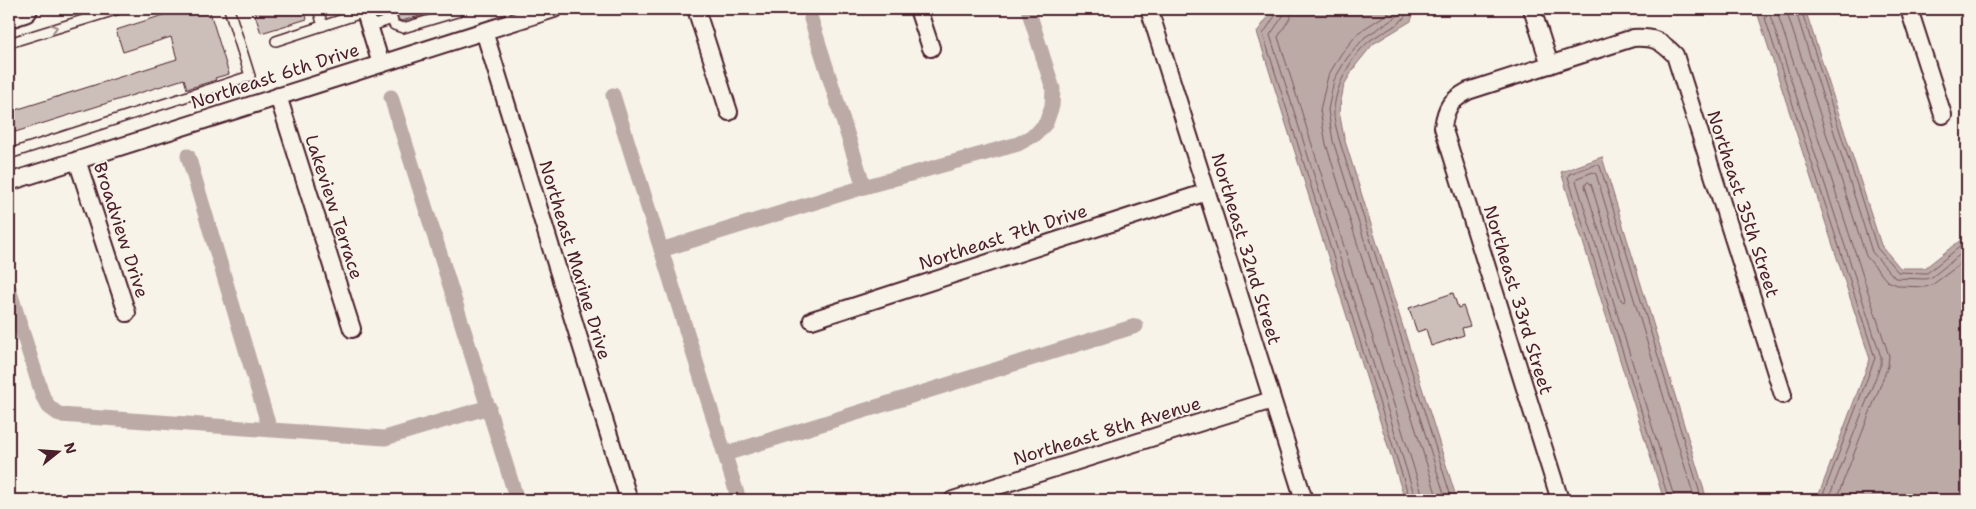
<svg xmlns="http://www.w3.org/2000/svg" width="1976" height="509" font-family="'Shantell Sans',sans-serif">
  <rect width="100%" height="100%" fill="#f7f3e8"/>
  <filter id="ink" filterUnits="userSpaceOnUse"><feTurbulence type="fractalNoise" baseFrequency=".02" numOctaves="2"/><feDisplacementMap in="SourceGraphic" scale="10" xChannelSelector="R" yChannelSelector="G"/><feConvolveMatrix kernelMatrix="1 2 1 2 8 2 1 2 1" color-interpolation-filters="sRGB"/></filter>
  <g filter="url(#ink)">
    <path fill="#bcaaa7" stroke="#8e7275" d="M1274,9H1415L1411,21L1373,44L1356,65L1344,85L1339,111L1344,138L1457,500H1405L1257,32Z
      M1756,9H1805L1881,245L1900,268H1925L1967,235V500H1814L1818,497L1870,359Z
      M1602,157L1707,500H1664L1561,172Z"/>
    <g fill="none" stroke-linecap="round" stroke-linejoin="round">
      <path stroke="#78575d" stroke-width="1" d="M1278,9L1277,13L1263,34L1410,500
        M1284,9L1283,16L1270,35L1416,500
        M1292,9L1290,18L1278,37L1424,500
        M1395,9L1359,32L1341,54L1328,76L1320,110L1326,144L1438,500
        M1403,9L1401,14L1365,37L1347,58L1334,80L1328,110L1333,141L1446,500
        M1409,9C1404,25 1385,30 1372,39C1352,54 1336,85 1334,109C1333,119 1337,130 1339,139L1452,500
        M1762,9L1875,358L1821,500
        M1768,9L1881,357V364L1828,500
        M1776,9L1889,356L1888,366L1836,500
        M1787,9L1788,16L1866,256L1887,281L1900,286L1925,287L1932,285L1967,259
        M1795,9L1872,252L1895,278L1925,279L1932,277L1967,249
        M1801,9L1877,248L1898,272L1927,273L1967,241
        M1588,182L1591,184L1626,299L1624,302L1621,300L1585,186Z
        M1669,500L1568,177L1569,174L1597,164L1600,166L1702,500
        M1675,500L1576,181L1577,178L1593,172L1596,174L1695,500"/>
      <path stroke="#bcaaa7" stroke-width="15" d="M811,19L864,187
        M613,95L739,500
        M391,97L517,500
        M188,156L270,430
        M661,250L864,187L1018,144L1036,134L1046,123L1052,106L1053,89L1028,9
        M9,289L43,397L49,407L60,415L385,438L489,407
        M725,454L1136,326"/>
    </g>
    <path fill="#ccbfb9" stroke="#4a1f2b" d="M175,9H209L229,74L215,78L216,80L187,89L184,79L9,134V112L177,59L171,37L123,52L116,30L176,11Z
      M253,9H304L307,19L261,33Z
      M395,9H434V12L402,21L399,20Z
      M1453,293L1458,308L1463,306L1470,326L1462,328L1464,335L1431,346L1426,329L1417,332L1409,308Z"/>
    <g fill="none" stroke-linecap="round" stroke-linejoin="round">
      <g stroke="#4a1f2b" stroke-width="12">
        <path id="service" d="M318,9L323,26
          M389,9L394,25L403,28L457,12L456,9
          M369,27L392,19
          M276,41L365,12
          M9,43L119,9
          M9,154L250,76L229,9"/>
      </g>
      <g stroke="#4a1f2b" stroke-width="20">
        <path id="minor" d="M364,9L381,64
          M696,9L729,112
          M918,9L931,48
          M1149,9L1304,500
          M1532,9L1550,65
          M1909,9L1943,115
          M484,31L629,500
          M278,96L352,329
          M77,160L127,313
          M9,182L554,9
          M812,320L1207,192
          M953,500L1272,400
          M1560,500L1443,127C1446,107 1450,101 1468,91L1633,38C1654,37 1660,40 1675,55L1783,395"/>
      </g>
      <g stroke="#4a1f2b" stroke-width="30">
        <path id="primary" d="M9,14L24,9"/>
      </g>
      <use href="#service" stroke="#f7f3e8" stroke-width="9"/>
      <use href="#minor" stroke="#f7f3e8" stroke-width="16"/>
      <use href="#primary" stroke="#f7f3e8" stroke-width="26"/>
    </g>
    <defs><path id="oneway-chevron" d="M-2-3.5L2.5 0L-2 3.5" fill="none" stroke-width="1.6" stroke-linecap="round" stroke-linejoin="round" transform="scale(1.25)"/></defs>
    <use stroke="#a0898a" href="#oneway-chevron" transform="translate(54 28) rotate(-17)"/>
  </g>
  <g text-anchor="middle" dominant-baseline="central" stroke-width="4" stroke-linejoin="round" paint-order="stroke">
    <g font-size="18" fill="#4a1f2b" stroke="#f7f3e8">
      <text transform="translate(275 76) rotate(-18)">Northeast 6th Drive</text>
      <text transform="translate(1743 204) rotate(72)">Northeast 35th Street</text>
      <text transform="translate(334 207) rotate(72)">Lakeview Terrace</text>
      <text transform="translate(121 230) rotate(72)">Broadview Drive</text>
      <text transform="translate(1003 237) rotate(-18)">Northeast 7th Drive</text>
      <text transform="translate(1246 249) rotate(73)">Northeast 32nd Street</text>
      <text transform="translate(575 260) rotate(73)">Northeast Marine Drive</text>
      <text transform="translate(1518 300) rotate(73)">Northeast 33rd Street</text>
      <text transform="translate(1107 431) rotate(-17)">Northeast 8th Avenue</text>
    </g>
  </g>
  <rect width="1976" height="509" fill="none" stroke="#f7f3e8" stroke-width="30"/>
  <rect x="15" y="15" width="1946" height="479" fill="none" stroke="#4a1f2b" stroke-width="2" filter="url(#ink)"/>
  <g transform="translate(58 452) rotate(73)" stroke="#f7f3e8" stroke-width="4" paint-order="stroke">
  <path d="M0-4L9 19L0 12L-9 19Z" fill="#4a1f2b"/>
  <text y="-8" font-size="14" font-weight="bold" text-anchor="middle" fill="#4a1f2b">N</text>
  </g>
</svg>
